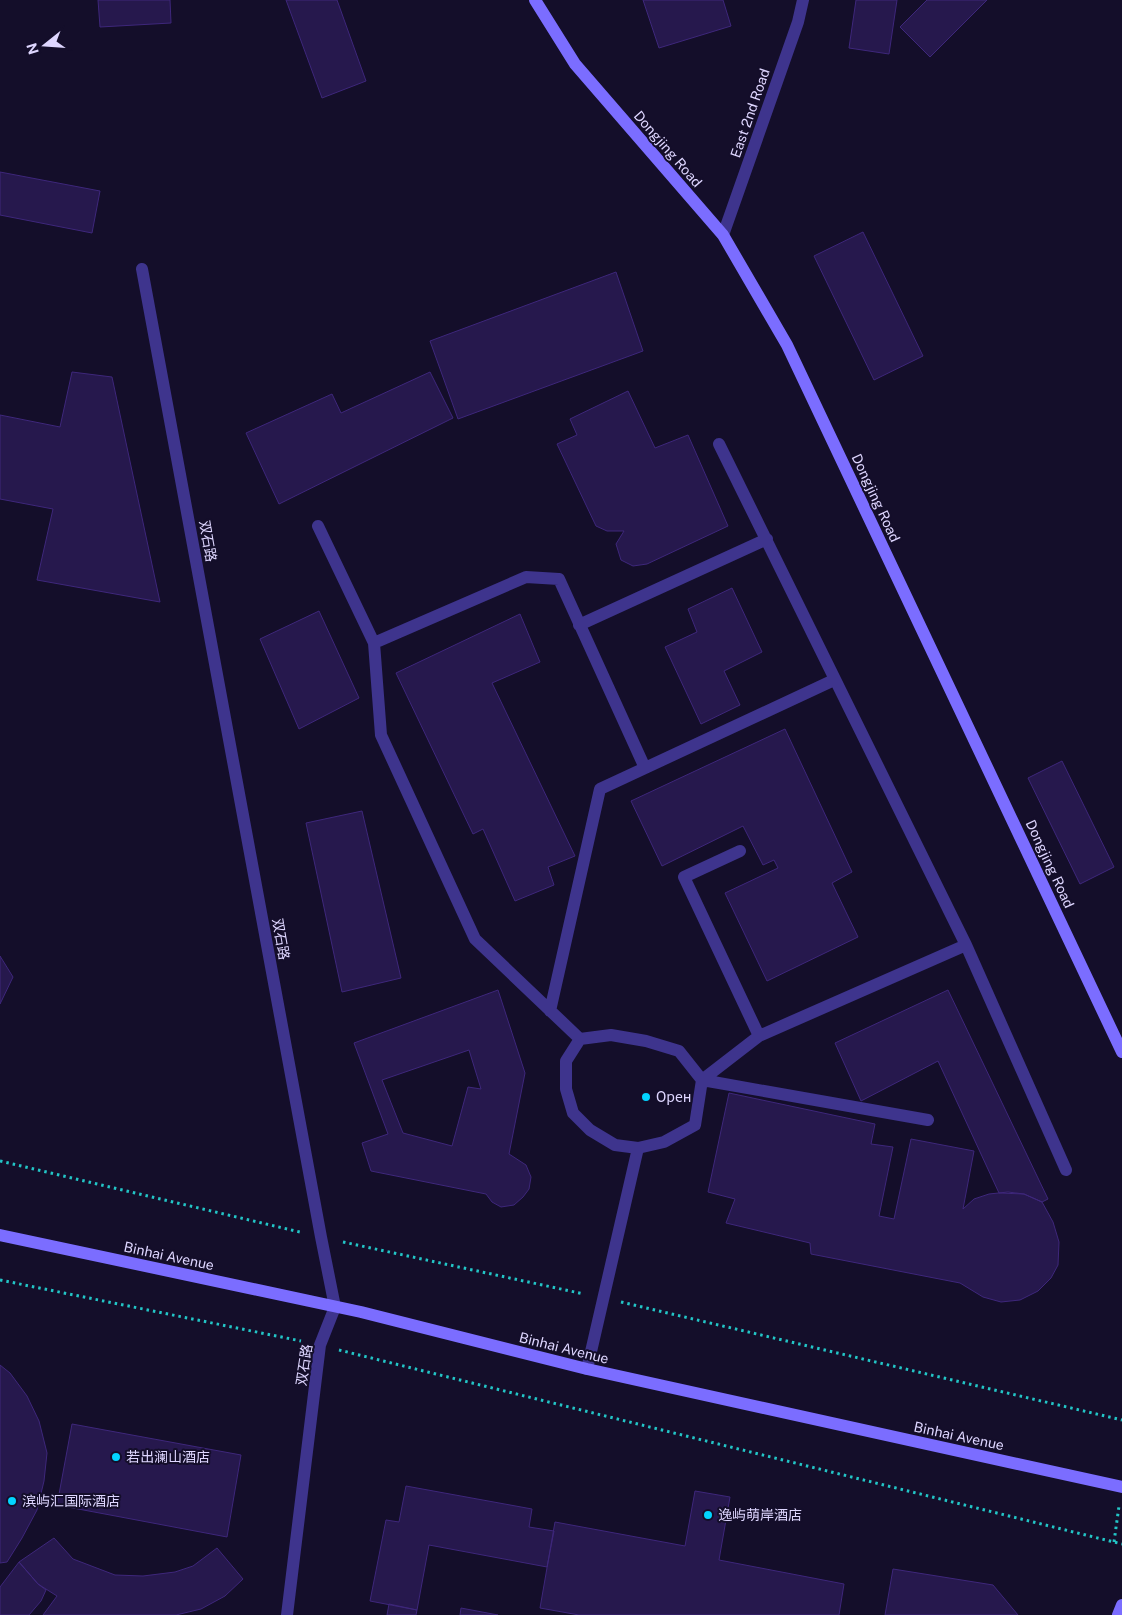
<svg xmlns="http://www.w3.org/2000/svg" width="1122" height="1615" font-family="'Public Sans','Noto Sans SC',sans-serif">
  <rect width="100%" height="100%" fill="#140e2a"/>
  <path fill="#26184d" stroke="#3e277b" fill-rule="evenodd" d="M98,0H170L171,23L100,27Z
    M286,0H337L366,81L322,98Z
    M643,0H723L731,26L659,48Z
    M856,0H897L889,54L849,48Z
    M927,0H987L930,57L900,27Z
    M0,172L100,191L92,233L0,215Z
    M863,232L923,356L874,380L814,256Z
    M616,272L643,351L458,419L430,341Z
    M72,372L112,377L160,602L37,580L53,509L0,499V415L60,427Z
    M430,372L453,418L279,504L246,433L332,394L341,413Z
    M628,391L655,448L688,435L728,526L647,564L633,566L621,560L616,544L624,531H607L596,526L557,444L577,435L570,419Z
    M732,588L762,652L724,671L740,705L701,724L665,647L697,632L688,609Z
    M319,611L359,698L299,729L260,639Z
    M520,614L540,662L492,683L575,856L548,867L554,885L515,901L483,829L473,834L396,673Z
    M785,729L852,872L832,883L858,937L767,981L725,893L778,868L774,860L763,865L743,826L662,866L631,801Z
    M1062,761L1114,867L1080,884L1028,778Z
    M362,811L401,978L342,992L306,823Z
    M0,956L13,977L0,1004Z
    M498,990L525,1073L509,1154L526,1165L531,1177L529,1189L523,1197L514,1205L501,1207L492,1202L486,1194L371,1171L362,1143L388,1134L354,1043ZM469,1050L481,1089L468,1087L452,1146L403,1133L382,1080Z
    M948,990L1048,1199L1042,1202L1024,1194L999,1193L938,1061L861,1101L835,1043Z
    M729,1093L875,1124L871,1144L893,1147L879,1216L894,1219L911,1139L974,1151L963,1209L974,1199L989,1194L1008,1192L1024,1194L1042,1202L1053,1222L1059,1242L1058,1265L1051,1278L1038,1291L1020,1300L1001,1302L983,1297L960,1283L811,1254L810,1243L726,1223L735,1199L708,1192Z
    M0,1365L10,1373L27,1396L39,1421L47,1453L44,1481L37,1510L22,1538L7,1562L0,1563Z
    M72,1424L241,1455L227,1537L57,1505Z
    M406,1486L532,1509L529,1527L554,1531L547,1567L429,1545L417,1610L370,1601L386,1520L399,1522Z
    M695,1491L730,1497L719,1560L844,1584L839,1615H579L540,1608L555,1522L685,1546Z
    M54,1538L73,1559L115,1575L143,1576L175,1572L193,1566L217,1548L243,1579L225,1596L201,1609L176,1615H43L57,1596L38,1584L19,1562Z
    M19,1562L38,1584L46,1590L41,1601L29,1615H0V1587Z
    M893,1569L993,1585L1018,1615H885Z
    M389,1604L417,1610L416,1615H387Z
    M461,1608L498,1615H460Z"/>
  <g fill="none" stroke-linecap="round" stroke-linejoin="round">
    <path stroke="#23c5c6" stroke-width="3" stroke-dasharray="2.5 4" stroke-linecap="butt" d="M0,1161L300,1232
      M343,1242L584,1294
      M0,1280L301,1341
      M621,1302L1122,1420
      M339,1350L1122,1544
      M1114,1542L1119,1506"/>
    <path stroke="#3e348d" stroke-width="12" d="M719,444L966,945L1066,1170
      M318,526L374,643L381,735L475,939L580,1039
      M579,625L767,539
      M374,643L526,577L559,579L645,768
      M740,851L684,877L759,1036
      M550,1011L600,789L834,680
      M611,1035L646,1041L679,1051L702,1080L695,1125L664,1142L638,1148L615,1145L590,1130L573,1113L566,1089V1061L580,1039Z
      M702,1080L759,1036L966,945
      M702,1080L928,1120
      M587,1369L638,1148"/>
    <path stroke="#3e348d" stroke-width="12" d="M142,269L321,1237L335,1307L320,1345L287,1615"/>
    <path stroke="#3e348d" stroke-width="12" d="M723,235L798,22L803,0"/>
    <path stroke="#7b6dff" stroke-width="12" d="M535,0L575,64L723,235L787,345L1122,1052
      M0,1235L361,1312L587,1369L1122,1487
      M1118,1615L1122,1605"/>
  </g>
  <g fill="#02d4ff" stroke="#140e2a" stroke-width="2">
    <circle cx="646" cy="1097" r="5"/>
    <circle cx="116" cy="1457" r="5"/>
    <circle cx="12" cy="1501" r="5"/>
    <circle cx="708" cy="1515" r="5"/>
  </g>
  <g text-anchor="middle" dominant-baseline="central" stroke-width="4" stroke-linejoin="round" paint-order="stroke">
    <g font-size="14" fill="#ded6ff" stroke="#140e2a">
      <text transform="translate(750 113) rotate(-71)">East 2nd Road</text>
      <text transform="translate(668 149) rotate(49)">Dongjing Road</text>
      <text transform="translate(876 498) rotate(65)">Dongjing Road</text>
      <text transform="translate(208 541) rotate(80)">双石路</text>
      <text transform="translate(1050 864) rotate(65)">Dongjing Road</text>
      <text transform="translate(281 939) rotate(80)">双石路</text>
      <text transform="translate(169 1256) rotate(12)">Binhai Avenue</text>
      <text transform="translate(564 1348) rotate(14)">Binhai Avenue</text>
      <text transform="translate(304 1365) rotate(-81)">双石路</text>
      <text transform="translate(959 1436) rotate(12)">Binhai Avenue</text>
    </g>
    <g font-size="14" fill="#ded6ff" stroke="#140e2a" text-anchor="start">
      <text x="656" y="1097">Oрен</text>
      <text x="126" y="1457">若出澜山酒店</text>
      <text x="22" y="1501">滨屿汇国际酒店</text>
      <text x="718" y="1515">逸屿萌岸酒店</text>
    </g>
  </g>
  <g transform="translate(45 45) rotate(253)" stroke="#140e2a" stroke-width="4" paint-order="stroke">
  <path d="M0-4L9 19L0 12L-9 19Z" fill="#ded6ff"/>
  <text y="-8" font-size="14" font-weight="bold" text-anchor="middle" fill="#ded6ff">N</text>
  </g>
</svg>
